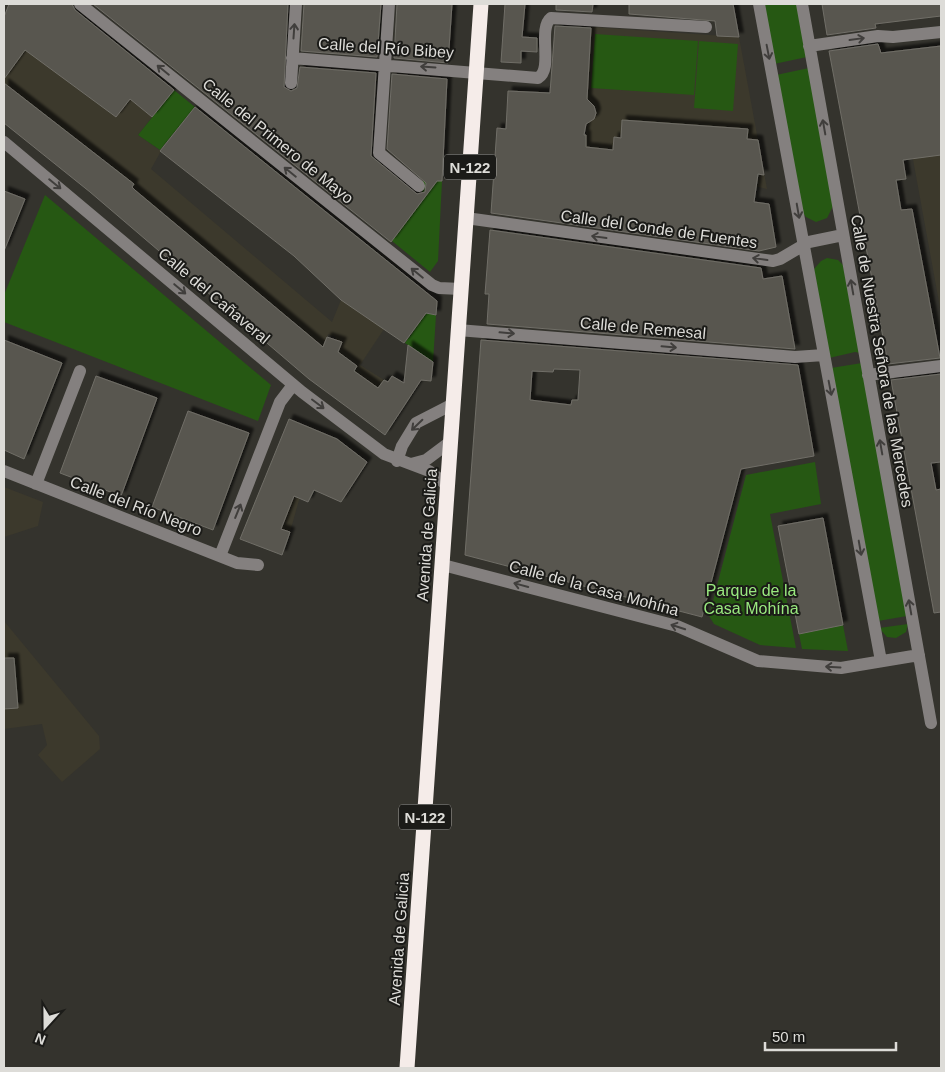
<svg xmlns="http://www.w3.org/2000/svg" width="945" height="1072" font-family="Arial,sans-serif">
  <defs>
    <filter id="shadow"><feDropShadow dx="4.5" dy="-4.5" stdDeviation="1" flood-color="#0009"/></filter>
  </defs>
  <rect width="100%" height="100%" fill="#34332d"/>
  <path fill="#3c392c" d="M591,27L739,37L767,189L586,147V123L595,117L594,106L554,78L588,80Z
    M25,50L116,117L130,99L152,117L138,135L161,151L151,169L332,322L341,300L384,329L360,365L384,380L378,389L354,371L357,366L337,352L342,342L335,340L336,337L328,334L323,347L136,191L116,170L6,86L4,88V79Z
    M904,110L927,156L941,155V313Z
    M320,463L299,500L290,532L279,528L300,478Z
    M4,487L43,502L38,526L4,537Z
    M4,621L99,736L100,749L62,782L38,755L47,745L42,724L4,729Z"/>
  <path fill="#265813" d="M763,4H797L807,57L774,64Z
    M595,34L698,41L694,95L591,88Z
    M699,41L738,44L733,111L694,108Z
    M809,68L833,206L827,218L816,222L806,217L802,212L776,75Z
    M174,90L195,107L160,150L138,135Z
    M423,179L442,181L438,261L430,272L392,241L426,195L422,192Z
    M45,195L271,385L258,421L4,322V295Z
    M827,258L838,260L843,265L860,353L855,352L829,358L814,269L821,261Z
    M426,313L436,315L433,362L405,343Z
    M862,363L907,616L878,621L831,368Z
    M815,462L821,504L770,514L796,648L760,645L714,624L709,616L746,475Z
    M908,624L906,632L896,638L887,637L879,628Z
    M843,625L848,651L802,649L799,634Z"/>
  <path fill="#58564f" stroke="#706e67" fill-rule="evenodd" filter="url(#shadow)" d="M9,4H72L75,10L174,90L152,117L130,99L116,117L25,50L4,79V17Z
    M93,4H288L284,87L291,91L297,88L300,67L376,73L371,156L417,194L425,192L426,183L387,149L392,74L447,79L442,181H437L391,242Z
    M304,4H381L377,57L301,51Z
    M397,4H452L448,63L394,58Z
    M505,4H525L522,37L537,38V52L521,51V63L501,62Z
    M556,4H593L592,12L556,10Z
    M629,4H733L739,37L717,36L715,21L629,14Z
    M822,4H941V16L875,24L876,28L827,35Z
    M555,26L591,28L587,99L594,106L596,113L594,119L586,124L584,135H586V147L613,150L614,137L621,138L622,120L748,129L747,139L758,140L764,175L758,174L754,202L769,204L776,247L759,251L491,213L497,128L506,129L508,91L550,93Z
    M878,44L881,53L941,46V155L903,160L906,179L896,180L901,210L912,209L940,358L888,364L829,51Z
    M4,83L134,184L132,187L136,191L323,347L327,337L342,342L338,352L357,366L354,371L378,388L384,380L388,382L392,376L404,383L408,345L433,362L431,381L421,380L385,435L309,379L90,192L4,123Z
    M195,107L437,301L436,315L426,313L404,343L341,300L294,256L160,151Z
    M4,191L25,199L4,251Z
    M490,230L761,268L763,279L782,276L795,349L487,324L489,294H485Z
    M4,340L62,363L24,459L4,450Z
    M481,340L798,365L814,456L741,469L702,617L465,555ZM554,369L580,370L578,400H572L571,405L530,400L532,371L553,372Z
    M941,374V462L931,463L936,490L941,489V612L934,613L891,380Z
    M96,376L157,398L121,496L60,473Z
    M188,411L249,433L213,530L152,507Z
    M289,419L337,439L367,462L341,502L314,490L308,502L294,496L281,529L290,532L282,555L240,539Z
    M823,518L843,625L799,634L778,526Z
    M4,658H14L18,708L4,709Z"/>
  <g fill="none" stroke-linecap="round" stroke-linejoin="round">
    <path stroke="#84807f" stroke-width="12" d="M80,4L432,285L439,288L461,289
      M389,4L379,153L419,186
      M759,4L881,661
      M802,4L931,723
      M809,46L878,36L893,37L941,32
      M292,58L538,78C554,69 537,29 551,18L706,27
      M291,83L296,4
      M4,142L302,392L384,454L429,471L447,485
      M466,218L773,261L780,259L809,242L843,235
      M458,330L795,357L824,355
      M868,375L941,366
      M397,461L402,446L416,423L453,404
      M411,464L426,460L450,442
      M4,471L237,563L258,565
      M36,484L80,371
      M220,556L280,402L293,385
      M443,565L677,626L758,661L841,668L919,655"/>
    <path stroke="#f5ece9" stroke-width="15" d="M407,1068L481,4"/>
  </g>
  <defs><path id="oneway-shaft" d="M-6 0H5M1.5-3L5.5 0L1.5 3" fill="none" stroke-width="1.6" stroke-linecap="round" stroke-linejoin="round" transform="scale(1.25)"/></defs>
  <g stroke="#403e3c">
    <use href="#oneway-shaft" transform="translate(294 31) rotate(-86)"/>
    <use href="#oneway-shaft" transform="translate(857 39) rotate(-8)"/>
    <use href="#oneway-shaft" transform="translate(768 52) rotate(79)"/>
    <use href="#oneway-shaft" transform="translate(428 67) rotate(-176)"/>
    <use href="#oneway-shaft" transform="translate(163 70) rotate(-141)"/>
    <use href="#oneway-shaft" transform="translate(824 127) rotate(-100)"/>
    <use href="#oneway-shaft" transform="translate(290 172) rotate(-141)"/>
    <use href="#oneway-shaft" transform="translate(55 184) rotate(39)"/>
    <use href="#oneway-shaft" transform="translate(798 211) rotate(80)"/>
    <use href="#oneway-shaft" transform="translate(599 237) rotate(-172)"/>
    <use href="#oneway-shaft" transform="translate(760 259) rotate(-172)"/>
    <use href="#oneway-shaft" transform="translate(417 273) rotate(-141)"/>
    <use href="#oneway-shaft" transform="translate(852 287) rotate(-100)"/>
    <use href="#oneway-shaft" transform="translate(180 289) rotate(40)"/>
    <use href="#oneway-shaft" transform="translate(507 333) rotate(5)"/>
    <use href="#oneway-shaft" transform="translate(669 347) rotate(5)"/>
    <use href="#oneway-shaft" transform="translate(830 388) rotate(79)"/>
    <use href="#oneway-shaft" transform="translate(318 404) rotate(37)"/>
    <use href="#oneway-shaft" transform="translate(417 425) rotate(136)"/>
    <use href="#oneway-shaft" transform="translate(881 447) rotate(-100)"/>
    <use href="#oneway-shaft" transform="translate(238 511) rotate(-68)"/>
    <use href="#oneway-shaft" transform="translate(860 548) rotate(80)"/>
    <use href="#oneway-shaft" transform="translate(521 585) rotate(-165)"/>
    <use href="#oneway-shaft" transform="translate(910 607) rotate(-100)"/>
    <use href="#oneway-shaft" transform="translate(678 627) rotate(-162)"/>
    <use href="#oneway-shaft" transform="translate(833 667) rotate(-177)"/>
  </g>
  <g text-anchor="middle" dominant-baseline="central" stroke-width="4" stroke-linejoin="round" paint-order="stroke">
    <g fill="#1b1b18" stroke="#a3a29e" stroke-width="1">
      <rect x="444" y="154.5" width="52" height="25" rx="4"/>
      <rect x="399" y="804.5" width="52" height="25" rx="4"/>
    </g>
    <g font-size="15" font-weight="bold" fill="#dddcd8">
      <text x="470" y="167">N-122</text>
      <text x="425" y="817">N-122</text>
    </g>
    <g font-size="16" fill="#dddcd8" stroke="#1b1b18">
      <text transform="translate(386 48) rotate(4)">Calle del Río Bibey</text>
      <text transform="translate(278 141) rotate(39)">Calle del Primero de Mayo</text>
      <text transform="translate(659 229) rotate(8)">Calle del Conde de Fuentes</text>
      <text transform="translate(214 296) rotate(40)">Calle del Cañaveral</text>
      <text transform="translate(643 328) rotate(5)">Calle de Remesal</text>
      <text transform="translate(882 361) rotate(80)">Calle de Nuestra Señora de las Mercedes</text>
      <text transform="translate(136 506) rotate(21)">Calle del Río Negro</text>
      <text transform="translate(427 535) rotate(-86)">Avenida de Galicia</text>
      <text transform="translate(594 588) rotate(15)">Calle de la Casa Mohína</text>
      <text transform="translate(399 939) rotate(-86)">Avenida de Galicia</text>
    </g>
    <g font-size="16" fill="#99e97f" stroke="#1b1b18">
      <text x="751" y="590">Parque de la<tspan x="751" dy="18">Casa Mohína</tspan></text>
    </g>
  </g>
  <rect width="945" height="1072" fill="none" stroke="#dddcd8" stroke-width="10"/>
  <g transform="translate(45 1027) rotate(201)" stroke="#1b1b18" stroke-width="4" paint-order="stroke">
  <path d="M0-4L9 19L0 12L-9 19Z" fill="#dddcd8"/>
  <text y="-8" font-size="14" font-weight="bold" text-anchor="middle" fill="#dddcd8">N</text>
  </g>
  <path d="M765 1042v8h131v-8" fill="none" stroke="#dddcd8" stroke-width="2.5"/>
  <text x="772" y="1042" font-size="15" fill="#dddcd8" stroke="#1b1b18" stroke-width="4" paint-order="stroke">50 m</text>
</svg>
